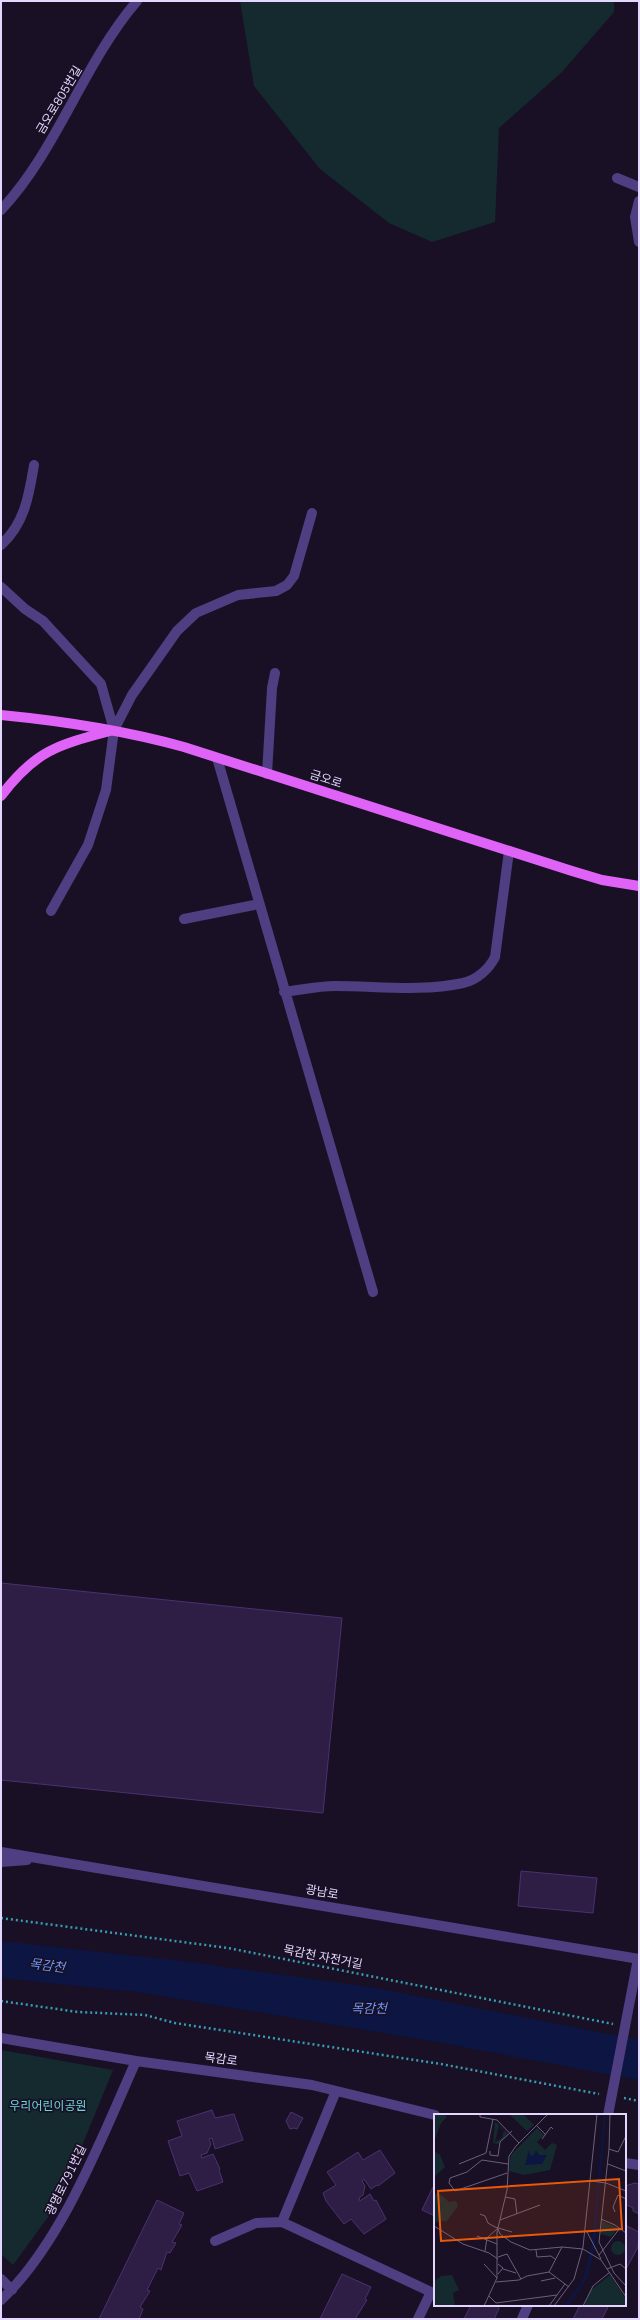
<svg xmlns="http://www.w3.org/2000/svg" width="640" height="2320" font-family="'Nunito Sans','Noto Sans KR',sans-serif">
  <rect width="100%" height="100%" fill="#191025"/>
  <path fill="#142a2f" d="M240,1H614V12L562,72L499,128L495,222L432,242L389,223L320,169L254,86Z
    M1,2050L113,2070L59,2202L13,2265L1,2254Z"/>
  <path fill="#0d1542" d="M1,1941L182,1961L371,1987L639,2040V2080L431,2041L136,1992L1,1978Z"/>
  <path fill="#2e1d45" stroke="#4b3170" d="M1,1583L342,1618L323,1813L1,1780Z
    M521,1871L597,1878L593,1913L518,1906Z
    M212,2110L215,2118L234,2114L243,2140L215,2149L212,2138L209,2139L211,2144L207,2153L201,2155L202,2158L213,2154L220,2169L219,2170L223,2182L197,2191L189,2173L180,2176L168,2141L182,2136L177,2121Z
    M291,2112L303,2118L297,2129L294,2128L290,2129L286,2121Z
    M380,2150L395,2173L378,2186L377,2185L371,2189L364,2179L362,2181L365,2186L363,2195L359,2198L360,2201L370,2194L374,2201L376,2200L386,2219L364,2234L351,2219L344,2224L326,2201L323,2193L336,2185L327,2172L358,2152L363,2160Z
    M635,2183L639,2184V2214L633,2211V2208L625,2204V2186Z
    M433,2187L435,2188V2216L422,2210Z
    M157,2200L184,2213L179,2224L182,2225L172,2242L176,2243L170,2253L167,2252L161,2270L158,2268L147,2290L150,2291L140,2307L143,2309L139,2319H99Z
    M625,2225L639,2232L638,2247L625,2271Z
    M342,2274L371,2287L365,2299L367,2300L355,2319H320Z
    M471,2305H498L499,2309L494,2319H464Z
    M580,2305H609L602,2319H573Z"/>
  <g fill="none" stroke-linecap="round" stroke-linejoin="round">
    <path stroke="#369eb2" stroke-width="2.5" stroke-dasharray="2 3" stroke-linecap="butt" d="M1,1918L228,1948L613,2024
      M1,2001L78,2012L145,2015L175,2023L441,2064L599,2094
      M624,2098L639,2101"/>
    <path stroke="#4f3e82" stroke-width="10" d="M617,178L639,187
      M639,201L635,217L639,242
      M1,210C58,149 83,64 137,1
      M1,545C25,523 29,495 34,465
      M1,587L25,609L43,621L101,684L114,730
      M217,758L373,1292
      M267,774L272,688L275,673
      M51,911L88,845L106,790L114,730L132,695L177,631L196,613L238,595L276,591L287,585L294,576L312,513
      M184,919L259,904
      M284,992C301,990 318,986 335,986C377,986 422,992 463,983C477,980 489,969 495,957L509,851
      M1,1852L639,1959
      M1,1862L27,1860
      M1,2038L136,2061L312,2085L435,2115
      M608,2115L638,1959
      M625,2163L639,2165
      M282,2222L336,2091
      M215,2241L256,2223L282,2222L431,2292L418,2319
      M1,2279L12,2290
      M1,2300C62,2243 102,2137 136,2061
      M522,2319L528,2305"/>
    <path stroke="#e063f7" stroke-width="10" d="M1,715C63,721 123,730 184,747L572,871L602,880L639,886
      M1,796C35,751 57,745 110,731"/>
  </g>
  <g text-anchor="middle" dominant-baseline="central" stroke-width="3.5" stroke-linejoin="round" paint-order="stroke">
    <g font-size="12" fill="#e3d7fd" stroke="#191025">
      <text transform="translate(59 100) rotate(-59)">금오로805번길</text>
      <text transform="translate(326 779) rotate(18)">금오로</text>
      <text transform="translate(322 1892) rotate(10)">광남로</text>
      <text transform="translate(323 1957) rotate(11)">목감천 자전거길</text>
      <text transform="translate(221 2059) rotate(8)">목감로</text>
      <text transform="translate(66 2180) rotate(-64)">광명로791번길</text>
    </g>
    <g font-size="12" fill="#66dad6" stroke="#191025">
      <text x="48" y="2106">우리어린이공원</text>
    </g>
    <g font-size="13" font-style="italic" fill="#6a97f8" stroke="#191025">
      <text transform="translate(47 1966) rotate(7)">목감천</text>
      <text x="369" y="2009">목감천</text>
    </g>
  </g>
  <g transform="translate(434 2114)">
    <rect width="192" height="192" fill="#191025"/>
    <path d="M0,0H10L13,3L7,9L0,28ZM75,0H89L100,11L93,17ZM61,8L65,11L61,28L68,24L70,16L66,14L67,13L74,20L64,30L59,29ZM103,14L110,21L103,28L111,36L118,29L123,31L116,56L90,61L75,57L77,41ZM0,37L6,41L11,53L0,63ZM5,79L15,88L22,87L24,92L13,107L0,108V80ZM168,107L184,114L177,123L167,120ZM177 134a7 7 0 1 1 14 0a7 7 0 1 1-14 0ZM18,161L25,176L19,179L21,192H0V167L7,162ZM176,161L192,185V192H150L157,176Z" fill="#142a2f"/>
    <path d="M170,0H172L161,131L153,164L134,192H130L149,166L157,135ZM95,36L96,41L99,42L102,36L105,41H113L108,50L91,51Z" fill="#0d1542"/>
    <path fill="none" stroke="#6a607b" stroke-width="1" d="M46,0V3L63,6L85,29M176,0L175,35L165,128L180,159L192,172M103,12L112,21M108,25L117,13L119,15M175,35L184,38L192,22M56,37V41L64,42L66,28L78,17M25,50L52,39L59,5M174,50L192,57M73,59L21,77L15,69L16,64L33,58L48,46L74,50M157,67L172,69L192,77M71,83L81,85L83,100M181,98L179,93L184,81L192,85M46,100L51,102L54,109L61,113L78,118M167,105L181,111L192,119M66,106L106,91M0,112L29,130L55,139L64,145M64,115L66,120L77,128M153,118L167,145M43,122L63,130M77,128L96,136L128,133L149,135L167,146L192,183M102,136L103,143L117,142L121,145M51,137L53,124L64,114M165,141L186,114M64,143L73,140L87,165M50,150L63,164M69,155L82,159M173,155L186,150L192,155M115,158L131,170M64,160L69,154L64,150M107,167L121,164M62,168L85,166L93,162L115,158L128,133M55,182L62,189L123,181M50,192L63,164V118L73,76L75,42L82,32L114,0M115,192L131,170L135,173M120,192L140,165L149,133L163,0M149,192L159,172L176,158"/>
    <path fill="#e8590c" fill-opacity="0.15" stroke="#e8590c" stroke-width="2" d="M185,65L188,115L7,127L4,77Z"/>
    <rect width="192" height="192" fill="none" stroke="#e3d7fd" stroke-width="2"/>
  </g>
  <rect width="640" height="2320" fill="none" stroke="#e3d7fd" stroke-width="4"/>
</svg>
